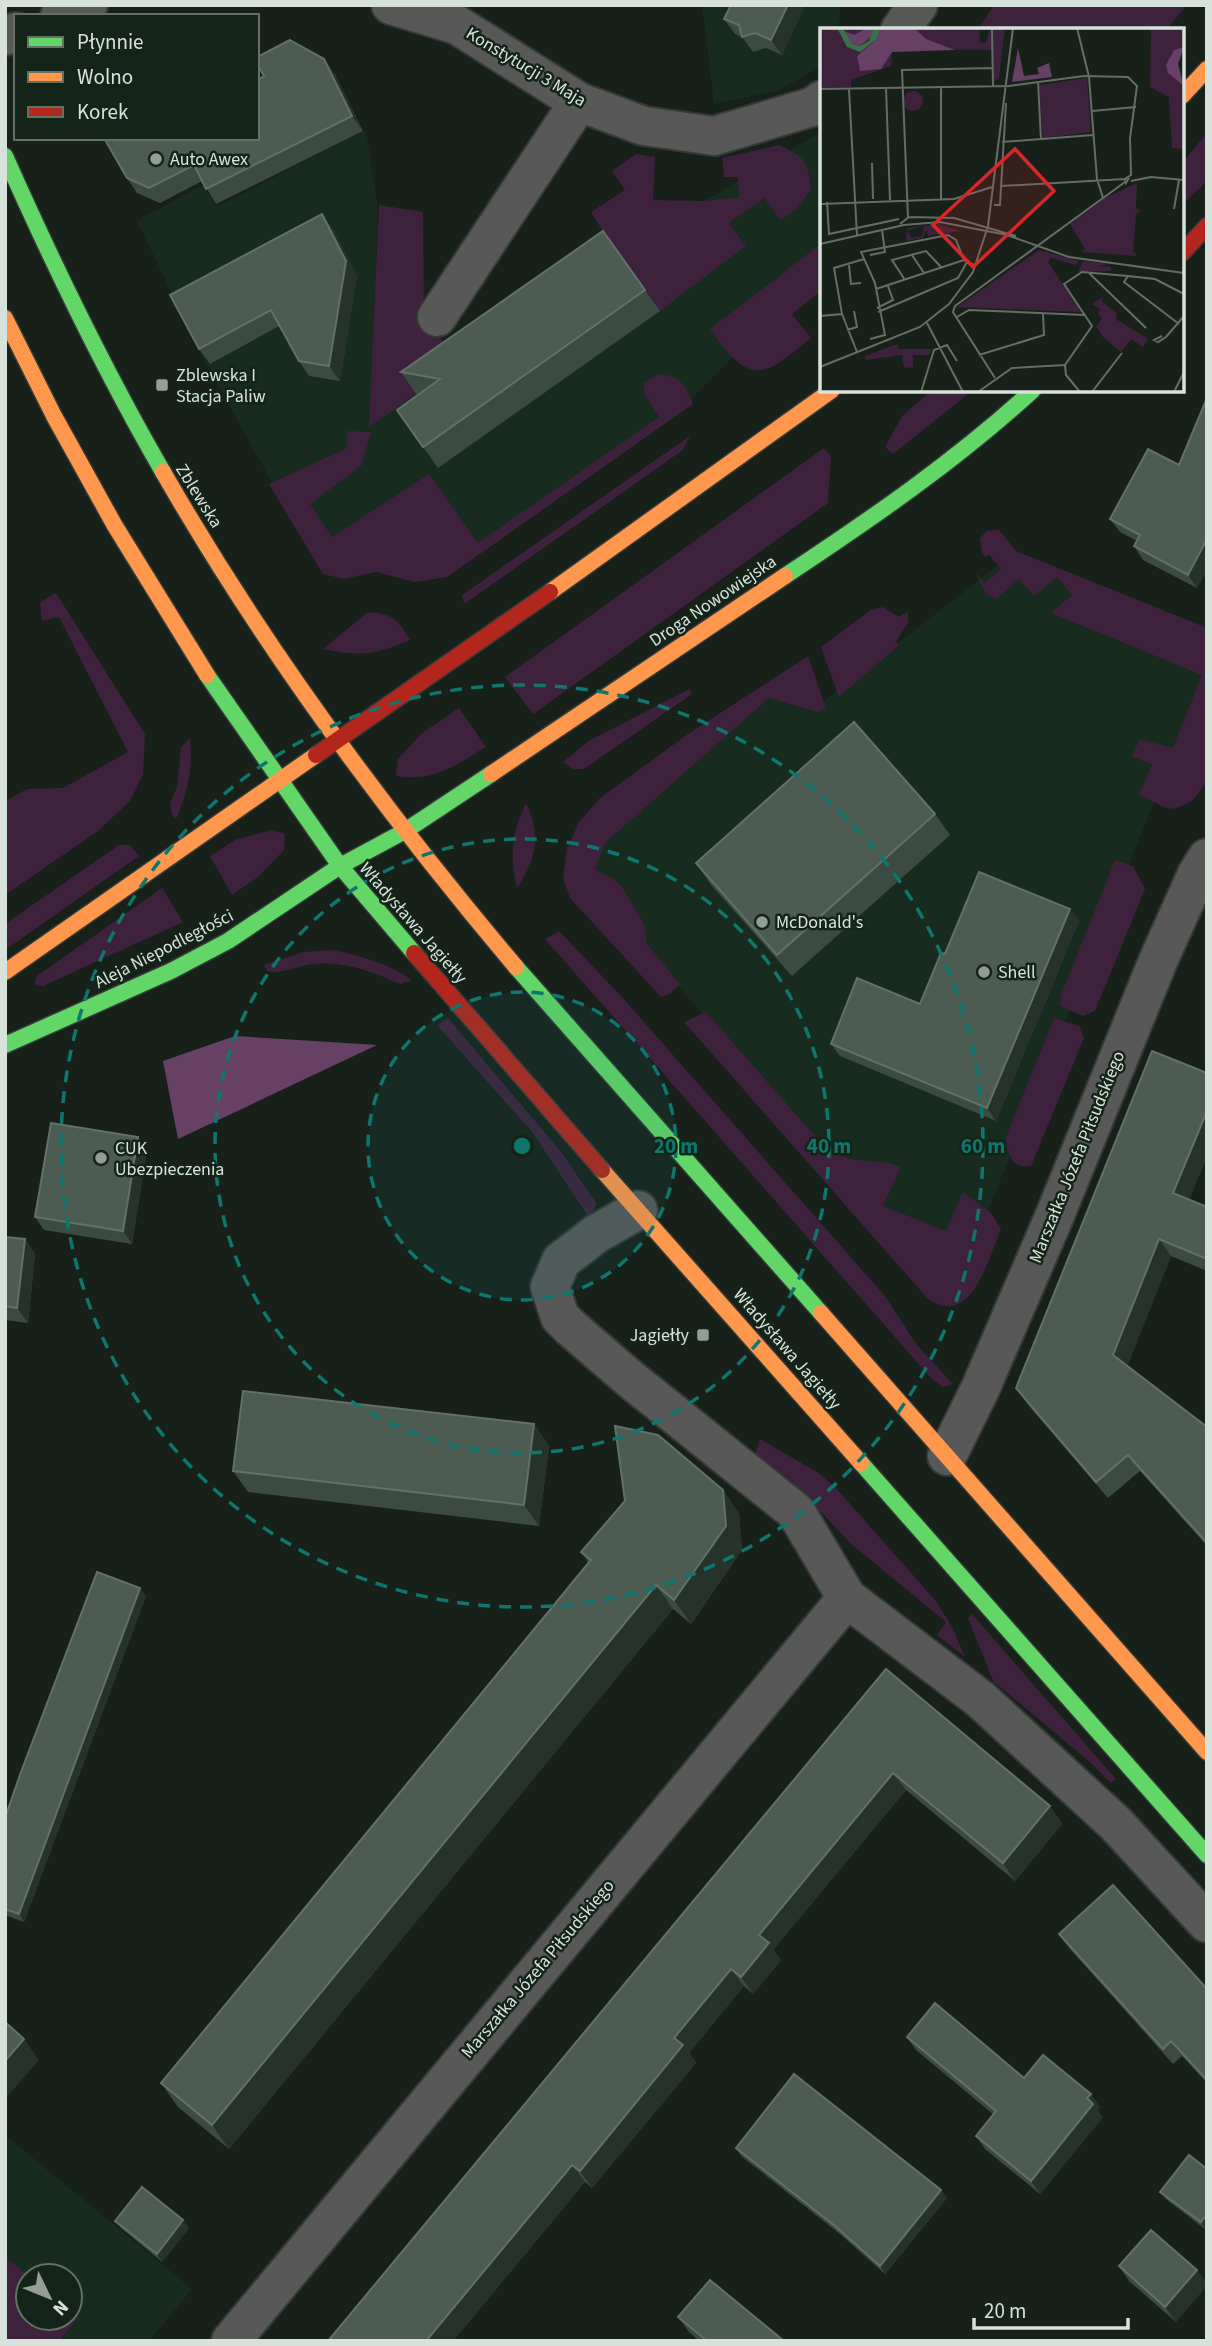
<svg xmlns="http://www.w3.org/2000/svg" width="1212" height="2346" font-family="'Source Sans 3',sans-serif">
  <rect width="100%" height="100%" fill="#18201a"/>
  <path fill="#172c1e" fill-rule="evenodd" d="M702,5H840L839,30H822V66L777,91L714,104Z
    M366,130L377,202L376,349L450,353L822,131V268L685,405L478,548L330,542L272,482L207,366L137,221L203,185L216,207Z
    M1016,551L1207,628V672L956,1289L943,1290L584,878L638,772L806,660L823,702Z
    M5,2135L192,2289L149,2341H5ZM28,2276H70V2318H28Z"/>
  <path fill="#3e213d" d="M994,5H1187L1166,30H978Z
    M1207,133V181L1182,205V163Z
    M779,145C806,158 808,161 811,190L796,209L781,220L764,198L729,223L746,246L660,311L618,252L369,427L379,205L423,212L424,315L451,353L609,241L591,212L625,190L612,171L636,154L655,157L653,200L703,201L739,197L738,177H724L722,158Z
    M822,243V290L792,314L811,338C762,379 750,386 710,329Z
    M657,374C679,375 686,384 693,404L447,577L415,582L376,572L344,579L323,574L269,484L347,448V431L371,432L362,465L310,504L332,537L429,474L478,543L659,417L644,393V383Z
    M932,390H973L893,454L885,447L902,416Z
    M690,436L683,450L464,604L462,595Z
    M824,448L831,456L828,503L533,714L505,677Z
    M994,530H999L1016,551L1207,628V781L1192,801L1174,809L1163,807L1139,794L1152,765L1132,756L1140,739L1173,748L1202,675L1051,613L1072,595L1057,577L1034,596L1019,579L996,599L986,594L975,572L984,583L1001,569L989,555L985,557L982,552L980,539L986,531Z
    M56,593L145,734L143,774L130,801L98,831L5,895V801L27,789L63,788L128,752L59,617L42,621L40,602Z
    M883,607L899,617L908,611V622L896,642L899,645L839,697L821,647L871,610Z
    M368,612C393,614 398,619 410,640C374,655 362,657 323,649Z
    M808,656L826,708L818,712L769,698L605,843L595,870L614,879L622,887L644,924L647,944L680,984L670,994L661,997L570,898L563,879L567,849L579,822L600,798L688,734Z
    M690,689L692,694L584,769H573L563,762L590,740Z
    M459,708L486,747C454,766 434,782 396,776L398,759L422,733Z
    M190,738C193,768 188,792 176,819L172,815L170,804L177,787L181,747Z
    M526,803C542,835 536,859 517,888C509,858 512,831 526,803Z
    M272,830L285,834L284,850L258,877L232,895L210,856L235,840Z
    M119,845H130L139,856L5,950V924Z
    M1115,860L1133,866L1145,889L1095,1011L1083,1016L1060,1006L1061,995Z
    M162,888L183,922L43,986L34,984L37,976Z
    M559,931L621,996L885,1296L917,1345L953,1384L943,1387L931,1378L545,939Z
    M333,950C362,956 387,963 412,980L400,984C372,972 347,961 315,964C299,965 281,975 267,971L264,965L303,952Z
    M706,1012L822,1144C854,1169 868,1155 901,1167L883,1206L946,1231L963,1192L991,1213L1001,1229C989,1258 971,1329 928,1299L684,1022Z
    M448,1018L562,1153L596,1203L593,1216L589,1218L533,1133L437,1025Z
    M1054,1018L1079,1026L1084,1038L1031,1166C1011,1169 1007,1153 1006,1137Z
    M760,1439L817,1472L834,1486L936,1601L952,1627L965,1657L937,1635L946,1622L850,1543L804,1494L755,1455Z
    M972,1614L1116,1779L1111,1783L1090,1762L993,1681L968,1618Z
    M5,2257L29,2276L28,2318H70V2310L79,2317L59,2341H5Z"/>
  <path fill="#674165" d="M235,1036L377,1045L178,1139L163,1061Z"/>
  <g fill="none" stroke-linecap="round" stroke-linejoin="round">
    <g stroke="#343a36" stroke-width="42">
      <path id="street" d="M391,5L457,25L579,102L644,126L714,136L812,107L822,100
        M60,16L88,5
        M900,30L918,5
        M5,36L16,32
        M437,317L579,102
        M638,1210L596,1234L561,1261L550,1287L560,1317L570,1327L629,1378L796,1512L847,1598L980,1699L1116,1824L1207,1923
        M947,1456L981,1387L1055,1215L1158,961L1197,874L1207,858
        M231,2341L847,1598"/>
    </g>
    <g stroke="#343a36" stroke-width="19">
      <path id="fast" d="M5,156C53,264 104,370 163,472
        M785,576C871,519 957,460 1033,390
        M207,675L340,866L414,953
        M516,967L821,1313
        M5,1045L171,971L228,941L340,866L405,831L491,774
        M861,1463L1207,1855"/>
    </g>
    <g stroke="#343a36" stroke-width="19">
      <path id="slow" d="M1182,96L1207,69
        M5,318L54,416L115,526L207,675
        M163,472C264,648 385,812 516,967
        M550,592L832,390
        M491,774L785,576
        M5,972L316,755
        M602,1170L861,1463
        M821,1313L1207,1752"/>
    </g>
    <g stroke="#343a36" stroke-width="19">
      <path id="jam" d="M1182,253L1207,226
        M316,755L550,592
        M414,953L602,1170"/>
    </g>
    <use href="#street" stroke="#595859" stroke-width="38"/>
    <use href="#fast" stroke="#63d668" stroke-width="16"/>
    <use href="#slow" stroke="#ff974d" stroke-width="16"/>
    <use href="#jam" stroke="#b3261e" stroke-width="16"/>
  </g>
  <path fill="#3c4b41" d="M805,5L782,55L766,48L753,52L742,37L735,34L724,19Z
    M324,59L335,74L363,131L216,204L202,181L160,203L137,193L127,178L257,138Z
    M333,229L357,276L340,381L309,376L299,361L279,326L210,364L199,349Z
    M603,231L660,311L438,468L397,410L419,394H416L401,372Z
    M1179,465L1197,588L1143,560L1134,546L1137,541L1120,532L1110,519Z
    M935,814L950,835L792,976L711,885L696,863Z
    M1070,909L1079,921L996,1121L840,1056L831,1044L920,1004L945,954Z
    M1207,1073V1156L1189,1200L1207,1207V1271L1171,1256L1127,1366L1207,1427V1546L1140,1471L1108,1498L1028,1405L1016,1388Z
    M138,1137L147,1150L132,1244L44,1230L35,1217Z
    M5,1237L25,1239L35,1254L28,1323L5,1320Z
    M534,1424L549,1446L539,1526L248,1492L233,1471Z
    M723,1490L739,1514L742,1550L691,1624L673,1609L229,2149L178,2107L161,2083L588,1562L581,1552Z
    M146,1596L24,1922L5,1915V1818Z
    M886,1669L1050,1806L1062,1824L1015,1881L906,1790L773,1950L781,1960L753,1994L744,1986L689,2053L696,2063L592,2188L585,2182L453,2341Z
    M1059,1934L1207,1989V2083L1182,2056L1173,2064L1070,1949Z
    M907,2037L1024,2078L1100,2107L1097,2110L1103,2117L1040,2194L985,2149L976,2136L994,2115L916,2050Z
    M736,2148L941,2190L947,2198L885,2274L840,2234L741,2156Z
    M1189,2155L1206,2230L1166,2199L1160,2192Z
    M115,2221L189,2228L162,2262L121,2228Z
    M1119,2266L1197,2270L1176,2322L1129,2281Z
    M678,2317L784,2341H699L689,2332Z"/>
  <path fill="#26332b" d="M788,5H805L782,55L771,40Z
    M324,59L335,74L363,131L352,116Z
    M322,214L333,229L357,276L340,381L329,366Z
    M1207,539V571L1197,588L1188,575Z
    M1070,909L1079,921L996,1121L987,1108Z
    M1207,1111V1156L1185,1210L1173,1193Z
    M138,1137L147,1150L132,1244L123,1231Z
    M25,1239L35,1254L28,1323L17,1308Z
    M1159,1239L1171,1256L1125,1372L1113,1355Z
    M534,1424L549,1446L539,1526L524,1505Z
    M723,1490L739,1514L742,1550L691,1624L674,1600Z
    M656,1585L673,1609L229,2149L212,2125Z
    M140,1588L146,1596L24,1922L19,1914Z
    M893,1773L906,1790L773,1950L781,1960L753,1994L741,1977L759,1935Z
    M1050,1806L1062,1824L1015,1881L1003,1863Z
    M731,1969L744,1986L689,2053L696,2063L592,2188L580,2171L674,2038Z
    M24,2039L39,2060L5,2099V2061Z
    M1091,2094L1100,2107L1097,2110L1103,2117L1040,2194L1031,2181L1087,2098Z
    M572,2165L585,2182L453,2341H426Z
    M941,2190L947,2198L885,2274L880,2266Z
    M1207,2214V2229L1206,2230L1201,2222Z
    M183,2220L189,2228L162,2262L157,2254Z
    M1197,2270L1207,2283V2286L1176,2322L1165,2307Z"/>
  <path fill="#4c5c52" stroke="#627167" stroke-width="2" d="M731,5H788L771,40L755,33L742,37L739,25L724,19Z
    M290,40L324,59L352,116L206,189L194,165L149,188L127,178L104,138H257V80L264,76L257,63V57Z
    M322,214L346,261L329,366L299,361L271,310L199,349L170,295Z
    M603,231L645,290L423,447L397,410L440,379L401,372Z
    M1207,398V539L1188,575L1134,546L1140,535L1110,519L1148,449L1179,465Z
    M854,722L935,814L777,955L696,863Z
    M979,872L1070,909L987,1108L831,1044L857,978L920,1004L941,953L945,954Z
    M1152,1051L1207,1073V1111L1173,1193L1207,1207V1259L1159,1239L1113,1355L1207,1427V1543L1128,1455L1096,1482L1016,1388Z
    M51,1123L138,1137L123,1231L35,1217Z
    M5,1237L25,1239L17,1308L5,1306Z
    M243,1391L534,1424L524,1505L233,1471Z
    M615,1426L658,1435L723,1490L726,1526L674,1600L656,1585L212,2125L161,2083L591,1560L581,1552L625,1501Z
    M97,1572L140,1588L19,1914L5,1909V1818L21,1772Z
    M886,1669L1050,1806L1003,1863L893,1773L759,1935L769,1943L741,1977L731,1969L674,2038L683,2045L580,2171L572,2165L426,2341H328Z
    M1113,1885L1207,1989V2077L1205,2078L1171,2041L1163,2049L1059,1934Z
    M935,2003L1024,2078L1043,2055L1091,2094L1087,2098L1093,2104L1031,2181L976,2136L996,2111L907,2037Z
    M5,2022L24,2039L5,2061Z
    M794,2074L941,2190L880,2266L835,2226L736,2148Z
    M1189,2155L1207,2169V2214L1201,2222L1160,2192Z
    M142,2187L183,2220L157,2254L115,2221Z
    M1151,2230L1197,2270L1165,2307L1119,2266Z
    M710,2280L784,2341H707L678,2317Z"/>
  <circle cx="522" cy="1146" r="154" fill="#0f766e" fill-opacity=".12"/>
  <g fill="none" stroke="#0f766e" stroke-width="3.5" stroke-dasharray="12 9">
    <circle cx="522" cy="1146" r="154"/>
    <circle cx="522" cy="1146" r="307"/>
    <circle cx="522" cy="1146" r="461"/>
  </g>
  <g fill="#949e97" stroke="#142419" stroke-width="2.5">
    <circle cx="156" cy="159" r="7"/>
    <rect x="155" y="378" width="14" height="14" rx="3.5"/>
    <circle cx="762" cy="922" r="7"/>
    <circle cx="984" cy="972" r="7"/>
    <circle cx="101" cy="1158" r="7"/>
    <rect x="696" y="1328" width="14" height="14" rx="3.5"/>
  </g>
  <g text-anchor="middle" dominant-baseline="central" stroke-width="5" stroke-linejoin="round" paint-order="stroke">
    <g font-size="18" fill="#d7e2da" stroke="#142419">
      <text transform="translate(526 67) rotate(31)">Konstytucji 3 Maja</text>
      <text transform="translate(199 496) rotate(58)">Zblewska</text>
      <text transform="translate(713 601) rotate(-34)">Droga Nowowiejska</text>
      <text transform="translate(413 923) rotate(49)">Władysława Jagiełły</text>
      <text transform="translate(164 949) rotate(-27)">Aleja Niepodległości</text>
      <text transform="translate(1077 1157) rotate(-68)">Marszałka Józefa Piłsudskiego</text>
      <text transform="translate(787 1349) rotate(49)">Władysława Jagiełły</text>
      <text transform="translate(538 1969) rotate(-50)">Marszałka Józefa Piłsudskiego</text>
    </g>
    <g font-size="18" fill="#d7e2da" stroke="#142419" text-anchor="start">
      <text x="170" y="159">Auto Awex</text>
      <text x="176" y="375">Zblewska I<tspan x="176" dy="21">Stacja Paliw</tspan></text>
      <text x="776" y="922">McDonald's</text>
      <text x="998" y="972">Shell</text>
      <text x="115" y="1148">CUK<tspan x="115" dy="21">Ubezpieczenia</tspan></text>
      <text x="689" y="1335" text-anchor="end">Jagiełły</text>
    </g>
  </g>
  <g transform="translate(820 28)">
    <rect width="364" height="364" fill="#18201a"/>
    <path d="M0,0H160L159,14L166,15L170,0H185L179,50L174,53L173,22L95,21L72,24L71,38L31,52V59L0,60ZM331,0H364V19L354,22L346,37L364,58V121L352,120L349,69L330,59ZM267,50L271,104L223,110L219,57ZM83 73a10 10 0 1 1 20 0a10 10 0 1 1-20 0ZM317,155L316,180L321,183L316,186L313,223L317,228L260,224L265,221L250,196L285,170ZM119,196L141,203L108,208L106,202L103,210L86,213L87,200L103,198L87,203L92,210L102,208L104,198ZM219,222L259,233L256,237L231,230L228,234L261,284L137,279ZM263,233L290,236L279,238L291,239V243L258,244ZM284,268L282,273L297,286L296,291L328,311L323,319L311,311L301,324L283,309L276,299L282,290L278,286L280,281L272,276ZM77,316L79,321H112L109,327H93V339L84,340L82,327L46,332L45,328Z" fill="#3e213d"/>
    <path d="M47,0H54L52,8L40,18L32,16L24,3L34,7ZM60,0H94L106,11L135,22L72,24L61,41L40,43L37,28L57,11ZM364,19L358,36L364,58L348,45L346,37L354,22ZM198,20L204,48L219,46L217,40L229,35L232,49L192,54Z" fill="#674165"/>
    <path d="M17,0H23L32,16L40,18L49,13L54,0H60L57,11L40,24L27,19Z" fill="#39714d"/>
    <path fill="none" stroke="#646e67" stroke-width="2" d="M172,0L173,58M257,0L269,49L277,151L283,170M218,53L221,112M66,60L70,172M0,61L189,58L264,48L308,49L317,58L310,110L311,147L305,151L306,155L309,150M29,61L37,208M272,83L316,79M182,114L273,107M52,135L53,171M311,153L331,149L364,152M181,158L305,151M121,171V59M7,174L9,206L79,191M0,176L134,171L172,159M174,177H180L186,75M354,181L359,152M88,190L82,42L173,40M80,196L89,189L134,190L196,208M0,216L84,197L120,194L187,207L249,229L364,245M50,227L65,224L62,202M92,227L104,245M29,237L31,256L41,255M269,245L326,300M308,248L304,254L359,296M85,252L72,232L106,223L121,239M56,261L144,232M57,280L73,272L68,258M58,284L138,250L147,234M22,286L37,324M0,288L22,286L14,240L44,231M137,289L149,282L265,287M107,295L143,364M27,302L37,299L34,283M342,308L334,312L338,314L346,309L364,288M50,311L65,307L55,255L41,224L128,207L136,212L144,232L154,237M159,327L224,307L223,286M0,339L100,299L129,276L153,244L168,198L193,0M175,350L133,284L135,278L305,154M101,364L114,322L127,317L137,333M158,364L192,340L245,337M260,364L246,347L245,337L272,298L244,256L262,244L308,248L335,251L364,266M272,364L302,325M354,364L364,344"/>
    <path fill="#d62828" fill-opacity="0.15" stroke="#d62828" stroke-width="3.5" d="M195,121L234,163L153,239L113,197Z"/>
    <rect width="364" height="364" fill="none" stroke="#d7e2da" stroke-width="3.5"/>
  </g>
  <circle cx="522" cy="1146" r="10" fill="#0f766e" stroke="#142419" stroke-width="3.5"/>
  <g font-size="21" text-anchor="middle" font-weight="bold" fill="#0f766e" stroke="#142419" stroke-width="5" stroke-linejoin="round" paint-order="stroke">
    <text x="676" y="1153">20 m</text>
    <text x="829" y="1153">40 m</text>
    <text x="983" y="1153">60 m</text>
  </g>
  <rect width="1212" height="2346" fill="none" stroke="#d7e2da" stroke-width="14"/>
  <rect x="14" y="14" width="245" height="126" fill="#142419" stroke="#627066" stroke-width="2"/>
  <rect x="28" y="37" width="35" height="10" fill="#63d668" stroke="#627066" stroke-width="2"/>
  <text x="77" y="49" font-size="21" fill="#d7e2da">Płynnie</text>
  <rect x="28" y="72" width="35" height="10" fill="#ff974d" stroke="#627066" stroke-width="2"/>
  <text x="77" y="84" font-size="21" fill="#d7e2da">Wolno</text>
  <rect x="28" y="107" width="35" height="10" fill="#b3261e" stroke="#627066" stroke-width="2"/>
  <text x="77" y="119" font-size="21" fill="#d7e2da">Korek</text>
  <g transform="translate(49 2297) rotate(133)"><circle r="33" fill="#142419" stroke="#627066" stroke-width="2"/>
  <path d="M0-5L12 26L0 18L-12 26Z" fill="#949e97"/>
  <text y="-10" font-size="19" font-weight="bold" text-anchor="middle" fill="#d7e2da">N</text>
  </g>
  <path d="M974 2318v10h154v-10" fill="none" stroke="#d7e2da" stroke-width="3.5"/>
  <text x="984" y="2318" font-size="21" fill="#d7e2da" stroke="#142419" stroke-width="5" paint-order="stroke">20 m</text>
</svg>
